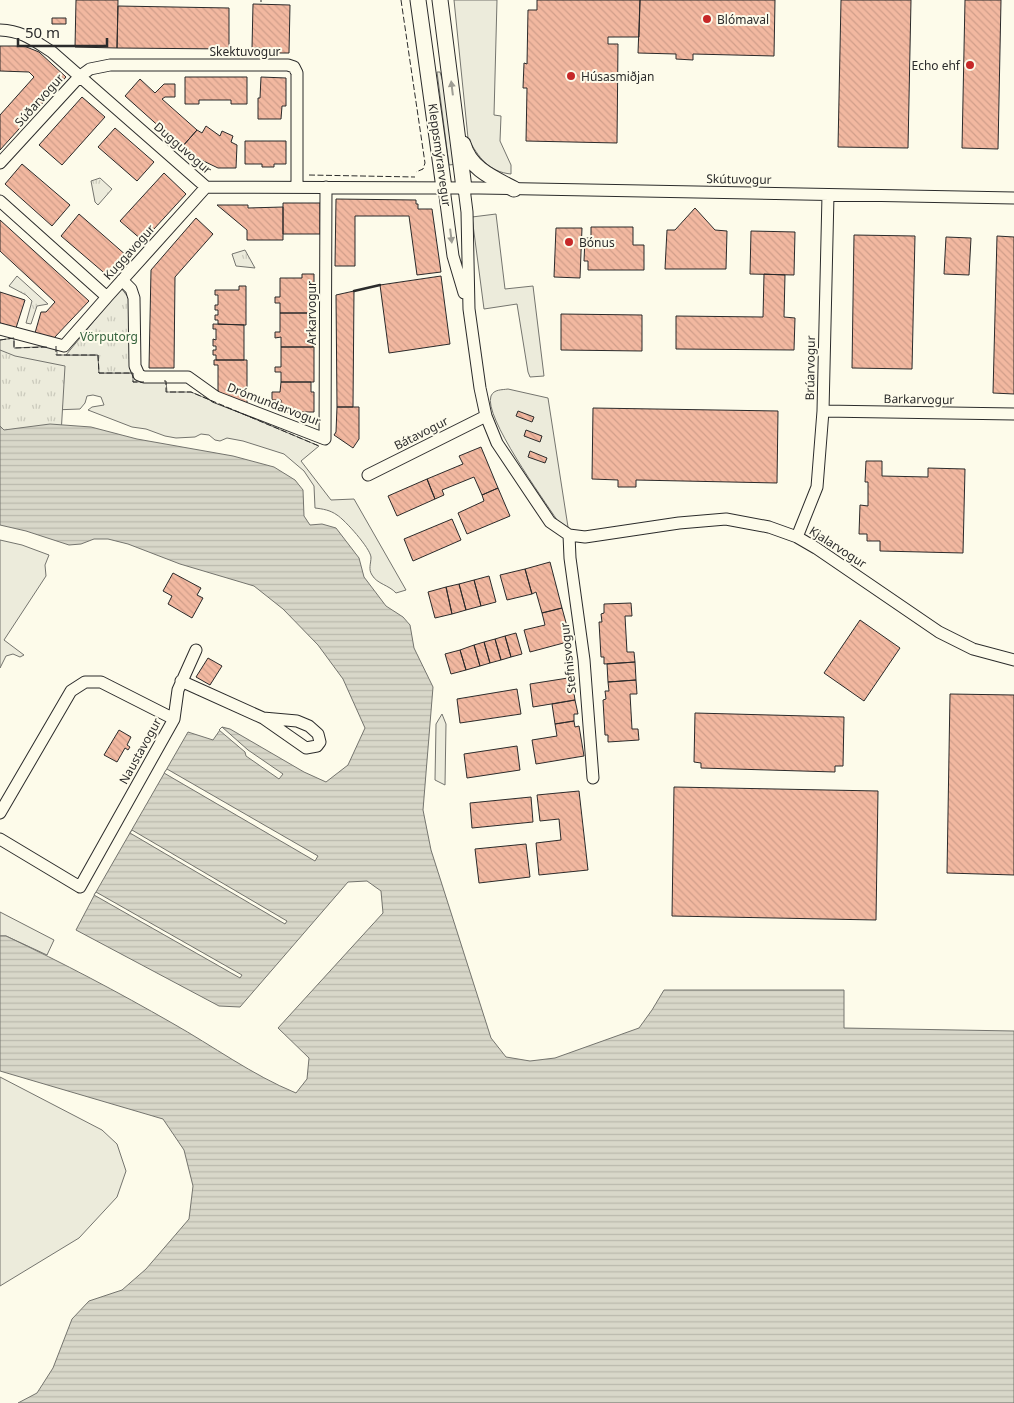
<svg xmlns="http://www.w3.org/2000/svg" width="1014" height="1403" font-family="'Noto Sans',sans-serif">
  <defs>
    <pattern id="park-tufts" width="24" height="20" patternUnits="userSpaceOnUse" patternTransform="scale(1.25)"><rect width="24" height="20" fill="#ecebdb"/><path d="M3 7l-1-3M5 7V3M7 7l1-3M15 17l-1-3M17 17v-4M19 17l1-3" fill="none" stroke="#cbcabc"/></pattern>
    <pattern id="water-rules" width="6" height="5" patternUnits="userSpaceOnUse" patternTransform="scale(1.25)"><rect width="6" height="5" fill="#d8d7c9"/><path d="M0 2.5h6" fill="none" stroke="#bab9ad"/></pattern>
    <pattern id="building-back-hatch" width="6" height="6" patternUnits="userSpaceOnUse" patternTransform="scale(1.25)"><rect width="6" height="6" fill="#f2b8a0"/><path d="M-1 5l2 2M0 0l6 6M5-1l2 2" fill="none" stroke="#d09e8a"/></pattern>
  </defs>
  <rect width="100%" height="100%" fill="#fdfbea"/>
  <path fill="#ecebdb" stroke="#74746e" d="M454,0H497L494,115L501,116L500,141L511,165V174C489,172 478,157 468,138Z
    M437,72H440L448,99L457,164L449,165Z
    M496,214L505,289L533,286L544,376L530,377L528,372L517,304L484,309L472,217Z
    M14,338V348L57,346V355H98L99,373H133V382L166,381L167,392H191L319,446L301,461L331,500L354,499L406,590L396,593C389,585 377,584 372,575C368,569 371,564 371,557C370,548 345,520 337,515C330,510 323,509 315,508L314,486L304,471L284,454L243,441L227,438L220,441L215,440L209,435L201,434L195,437L176,438L165,436L146,429L132,427L88,410L92,407L104,405L101,397L93,395L87,396L85,403L80,409L53,410L0,404V340Z
    M508,389L548,398L568,527L565,528L557,520C544,500 483,416 491,396C494,389 502,390 508,389Z
    M0,540L22,545L49,555L45,565L46,576L4,640L24,655L20,657L13,654L6,656L0,668Z
    M442,714L446,724L445,785L435,780L436,724Z
    M0,912L54,940L47,955L6,936H0Z
    M0,1077L102,1130L117,1144L126,1171L117,1197L79,1238L0,1286Z"/>
  <path fill="url(#park-tufts)" stroke="#74746e" d="M100,178L112,189L98,205L95,202L91,181Z
    M245,250L255,268L236,266L232,254Z
    M17,276L48,304L37,306L31,324L26,323L32,301L26,295L9,286Z
    M121,288L128,297L130,303L131,373H99L98,355H66Z
    M0,350L15,356L65,366L57,503L0,477Z"/>
  <path fill="url(#water-rules)" stroke="#74746e" d="M50,424L91,427L137,439L233,456L274,467L295,480L303,490L304,516L310,525L322,524L336,528L359,558L364,577L386,606L403,617L410,625L414,648L433,687L423,810L431,850L491,1038L506,1057L530,1061L555,1058L639,1028L652,1010L664,990H844V1028L1014,1031V1403H18L37,1393L53,1368L72,1319L89,1301L122,1290L146,1269L189,1219L193,1186L184,1150L163,1119L0,1071V936H6C63,963 118,992 172,1023C213,1046 252,1075 296,1093L307,1079L309,1058L278,1028L383,913L381,891L367,881L348,882L240,1007L219,1006L76,930L96,892L188,732L213,740L222,727L230,729L304,772L326,782L348,765L365,728L343,679L318,645L283,609L254,586L180,564L128,544L108,539H94L81,544L69,545L26,531L0,525V426L4,430Z"/>
  <path fill="#fdfbea" stroke="#74746e" d="M222,727L248,750L283,774L279,779L246,756L245,752L219,730Z
    M167,769L318,856L315,861L164,773Z
    M132,830L287,921L285,924L130,833Z
    M96,892L242,975L240,978L94,895Z"/>
  <path fill="url(#building-back-hatch)" stroke="#2b2b2b" d="M76,0H118L117,48L75,47Z
    M537,0H640L639,37H608V44H618L617,143L526,141L527,88H523L524,63L527,64L528,10H537Z
    M640,0H775L774,56L693,54V60L676,59V54L638,53Z
    M841,0H911L908,148L838,147Z
    M965,0H1001L998,149L962,148Z
    M253,4L290,5L289,53H260V48H252Z
    M118,6L229,8V49L117,48Z
    M52,18H66V24H52Z
    M0,46H24L39,52L66,77L0,150V115L34,77L29,72L0,71Z
    M185,77H247V104H231V100H199V104H185Z
    M261,77L286,78V106H282L281,119H258V98H260Z
    M140,79L155,93L164,84H175V97H165L162,99L197,130L182,147L125,96Z
    M82,97L105,117L62,165L39,145Z
    M206,126L220,136L222,131L233,136L231,142L237,145L236,168H218L193,156L182,147L197,130L202,133Z
    M115,128L154,162L137,181L98,147Z
    M245,141H286V164H274V167H262V164H245Z
    M22,164L70,205L52,226L5,184Z
    M164,173L186,194L143,241L120,221Z
    M336,199L416,200V204H418V209H432L441,272L417,275L409,216H355V266H335Z
    M283,203H320V234H283Z
    M217,205H248V208L283,207V240H247V230Z
    M695,208L715,230L727,231L726,269H665L667,230H675Z
    M79,214L127,256L109,277L61,236Z
    M196,218L213,234L175,277L174,368H149L151,270Z
    M0,220L89,301L54,338L35,333L41,312H46L55,302L0,251Z
    M591,227H633V245H644V270H588V261H584L585,238H591Z
    M556,228H582L580,278L554,277Z
    M751,231L795,232L794,275L750,274Z
    M854,235L915,236L912,369L852,368Z
    M997,236L1014,237V394L993,393Z
    M946,237L971,238L969,275L944,274Z
    M302,274H314V313H280V303H275V297H280V278H302Z
    M764,274L785,275L784,317L795,318L794,350L676,349V316L763,317Z
    M441,276L450,344L389,353L380,285Z
    M239,286H246V325L218,324V320H215V315H218V310H215V305H218V295H215V290H239Z
    M354,291L353,407H337L336,295Z
    M0,292L25,300L16,328L0,323Z
    M280,313H312L313,347H281V337L275,338V332H280Z
    M561,314L642,315V351L561,350Z
    M213,324L244,325V360H216V355H213V350H216V346H213V339L216,340V329H213Z
    M281,347H314V382H281V372H275V367H281Z
    M214,360H247V405L218,394V365H214Z
    M281,382H311V392H314V412H281V400H272V392H280Z
    M337,407H359V439L353,448L334,435L336,432Z
    M593,408L778,411L777,483L636,480V487H618V480L592,479Z
    M518,411L534,417L532,422L516,416Z
    M526,430L542,436L540,442L524,436Z
    M481,447L498,488L482,495L474,477L442,490L444,495L435,499L427,479L463,464L459,456Z
    M530,451L547,458L545,463L528,457Z
    M866,461H882V476L928,477V468L965,469L963,553L880,551V541H867V534H859L860,505L868,506V482H865Z
    M427,479L435,499L397,516L388,496Z
    M498,488L510,516L467,534L458,513L484,501L482,495Z
    M452,519L461,540L413,561L404,539Z
    M550,562L562,608L542,613L536,592L532,594L525,569Z
    M525,569L532,594L507,600L500,575Z
    M173,573L201,588L197,595L203,598L192,618L168,604L172,596L163,591Z
    M489,576L496,602L481,606L474,580Z
    M474,580L481,606L466,610L459,584Z
    M459,584L466,610L452,614L446,587Z
    M446,587L452,614L435,618L428,592Z
    M631,603L632,616H625L627,652H634L635,662L604,664V657H601L599,622H602L601,614L604,613V604Z
    M562,608L571,641L530,652L524,630L545,625L542,613Z
    M860,620L900,648L864,701L824,673Z
    M516,633L522,654L511,657L505,636Z
    M505,636L511,657L501,660L495,639Z
    M495,639L501,660L490,663L484,642Z
    M484,642L490,663L480,666L474,645Z
    M474,645L480,666L466,670L460,650Z
    M460,650L466,670L451,674L445,654Z
    M208,658L222,666L210,685L196,677Z
    M635,662L636,680L608,682L607,664Z
    M568,678L569,687H573L575,700L533,707L530,684Z
    M636,680L637,694H630L632,729H638L639,740L608,742V735H605L603,700L606,699L605,691H609L608,682Z
    M517,689L521,714L460,723L457,699Z
    M950,694L1014,695V875L947,873Z
    M575,700L578,714H574V721L555,724L552,704Z
    M695,713L844,717L843,766H835V772L701,768V763L694,762Z
    M574,721L575,727L579,726L584,756L536,764L532,740L557,736L555,724Z
    M119,730L131,737L127,745L130,747L128,750L125,748L117,762L104,755Z
    M517,746L520,770L467,778L464,754Z
    M674,787L878,791L876,920L672,916Z
    M579,791L588,870L539,875L536,843L561,840L559,819L540,821L537,795Z
    M531,797L533,822L472,828L470,803Z
    M526,844L530,877L479,883L475,849Z"/>
  <g fill="none" stroke-linecap="round" stroke-linejoin="round">
    <g stroke="#2b2b2b" stroke-width="13">
      <path id="street" d="M0,30C23,31 33,40 52,52L206,187L479,188L1014,198
        M0,163L79,77L90,69L110,65H288L294,67L297,73V187
        M444,188L453,256L464,293
        M464,188L467,212L469,309L480,388L486,416L497,443L550,522L569,535L585,537L679,523L726,519L769,527L797,537L816,548L939,632L973,649L1014,660
        M0,201L107,297L206,187
        M122,280L131,289L134,298L135,366L139,375L144,377H188L216,397L325,439L326,187
        M0,329L64,346L107,297
        M823,411L1014,414
        M368,475L486,416
        M569,535L570,558L584,660L593,778
        M797,537L817,487L823,411L828,195
        M181,681L263,718L306,748L317,746L320,742L318,734L309,726L297,721L263,718
        M174,719L178,690L196,650
        M0,813L71,691L85,682H101L174,719L80,887L0,839"/>
    </g>
    <g stroke="#2b2b2b" stroke-width="17">
      <path id="secondary" d="M418,0L444,188
        M440,0L464,188
        M463,144C470,169 493,178 514,189"/>
    </g>
    <use href="#street" stroke="#fdfbea" stroke-width="11"/>
    <use href="#secondary" stroke="#fdfbea" stroke-width="15"/>
    <path stroke="#2b2b2b" stroke-width="1" stroke-dasharray="6 2.5" stroke-linecap="butt" d="M401,0L425,163L423,169L416,172
      M261,2V0
      M309,175L415,177
      M0,340L14,338V348L49,347
      M56,346V355H98L99,373H133V382H144
      M164,381H166V392H191L319,446"/>
    <path stroke="#2b2b2b" stroke-width="2.5" d="M354,291L380,285"/>
  </g>
  <defs><path id="oneway-solid" d="M-6-.8H1V-3.2L6.5 0L1 3.2V.8H-6Z" transform="scale(1.25)"/></defs>
  <g fill="#9e9d94">
    <use href="#oneway-solid" transform="translate(452 88) rotate(-97)"/>
    <use href="#oneway-solid" transform="translate(451 236) rotate(83)"/>
  </g>
  <g fill="#c62828" stroke="#fdfbea" stroke-width="2">
    <circle cx="707" cy="19" r="5"/>
    <circle cx="970" cy="65" r="5"/>
    <circle cx="571" cy="76" r="5"/>
    <circle cx="569" cy="242" r="5"/>
  </g>
  <g text-anchor="middle" dominant-baseline="central" stroke-width="4" stroke-linejoin="round" paint-order="stroke">
    <g font-size="12" fill="#2b2b2b" stroke="#fdfbea" text-anchor="start">
      <text x="717" y="19">Blómaval</text>
      <text x="960" y="65" text-anchor="end">Echo ehf</text>
      <text x="581" y="76">Húsasmiðjan</text>
      <text x="579" y="242">Bónus</text>
    </g>
    <g font-size="12" fill="#2b2b2b" stroke="#fdfbea">
      <text x="245" y="51">Skektuvogur</text>
      <text transform="translate(39 100) rotate(-48)">Súðarvogur</text>
      <text transform="translate(183 148) rotate(41)">Dugguvogur</text>
      <text transform="translate(440 155) rotate(82)">Kleppsmýrarvegur</text>
      <text transform="translate(739 179) rotate(1)">Skútuvogur</text>
      <text transform="translate(129 252) rotate(-48)">Kuggavogur</text>
      <text transform="translate(311 313) rotate(-90)">Arkarvogur</text>
      <text transform="translate(810 368) rotate(-89)">Brúarvogur</text>
      <text transform="translate(919 399) rotate(1)">Barkarvogur</text>
      <text transform="translate(274 404) rotate(21)">Drómundarvogur</text>
      <text transform="translate(421 433) rotate(-27)">Bátavogur</text>
      <text transform="translate(838 547) rotate(33)">Kjalarvogur</text>
      <text transform="translate(568 658) rotate(-96)">Stefnisvogur</text>
      <text transform="translate(140 751) rotate(-61)">Naustavogur</text>
    </g>
    <g font-size="12" fill="#34623c" stroke="#fdfbea">
      <text x="109" y="336">Vörputorg</text>
    </g>
  </g>
  <path d="M18 38v8h89v-8" fill="none" stroke="#2b2b2b" stroke-width="2.5"/>
  <text x="25" y="38" font-size="15" fill="#2b2b2b" stroke="#fdfbea" stroke-width="4" paint-order="stroke">50 m</text>
</svg>
